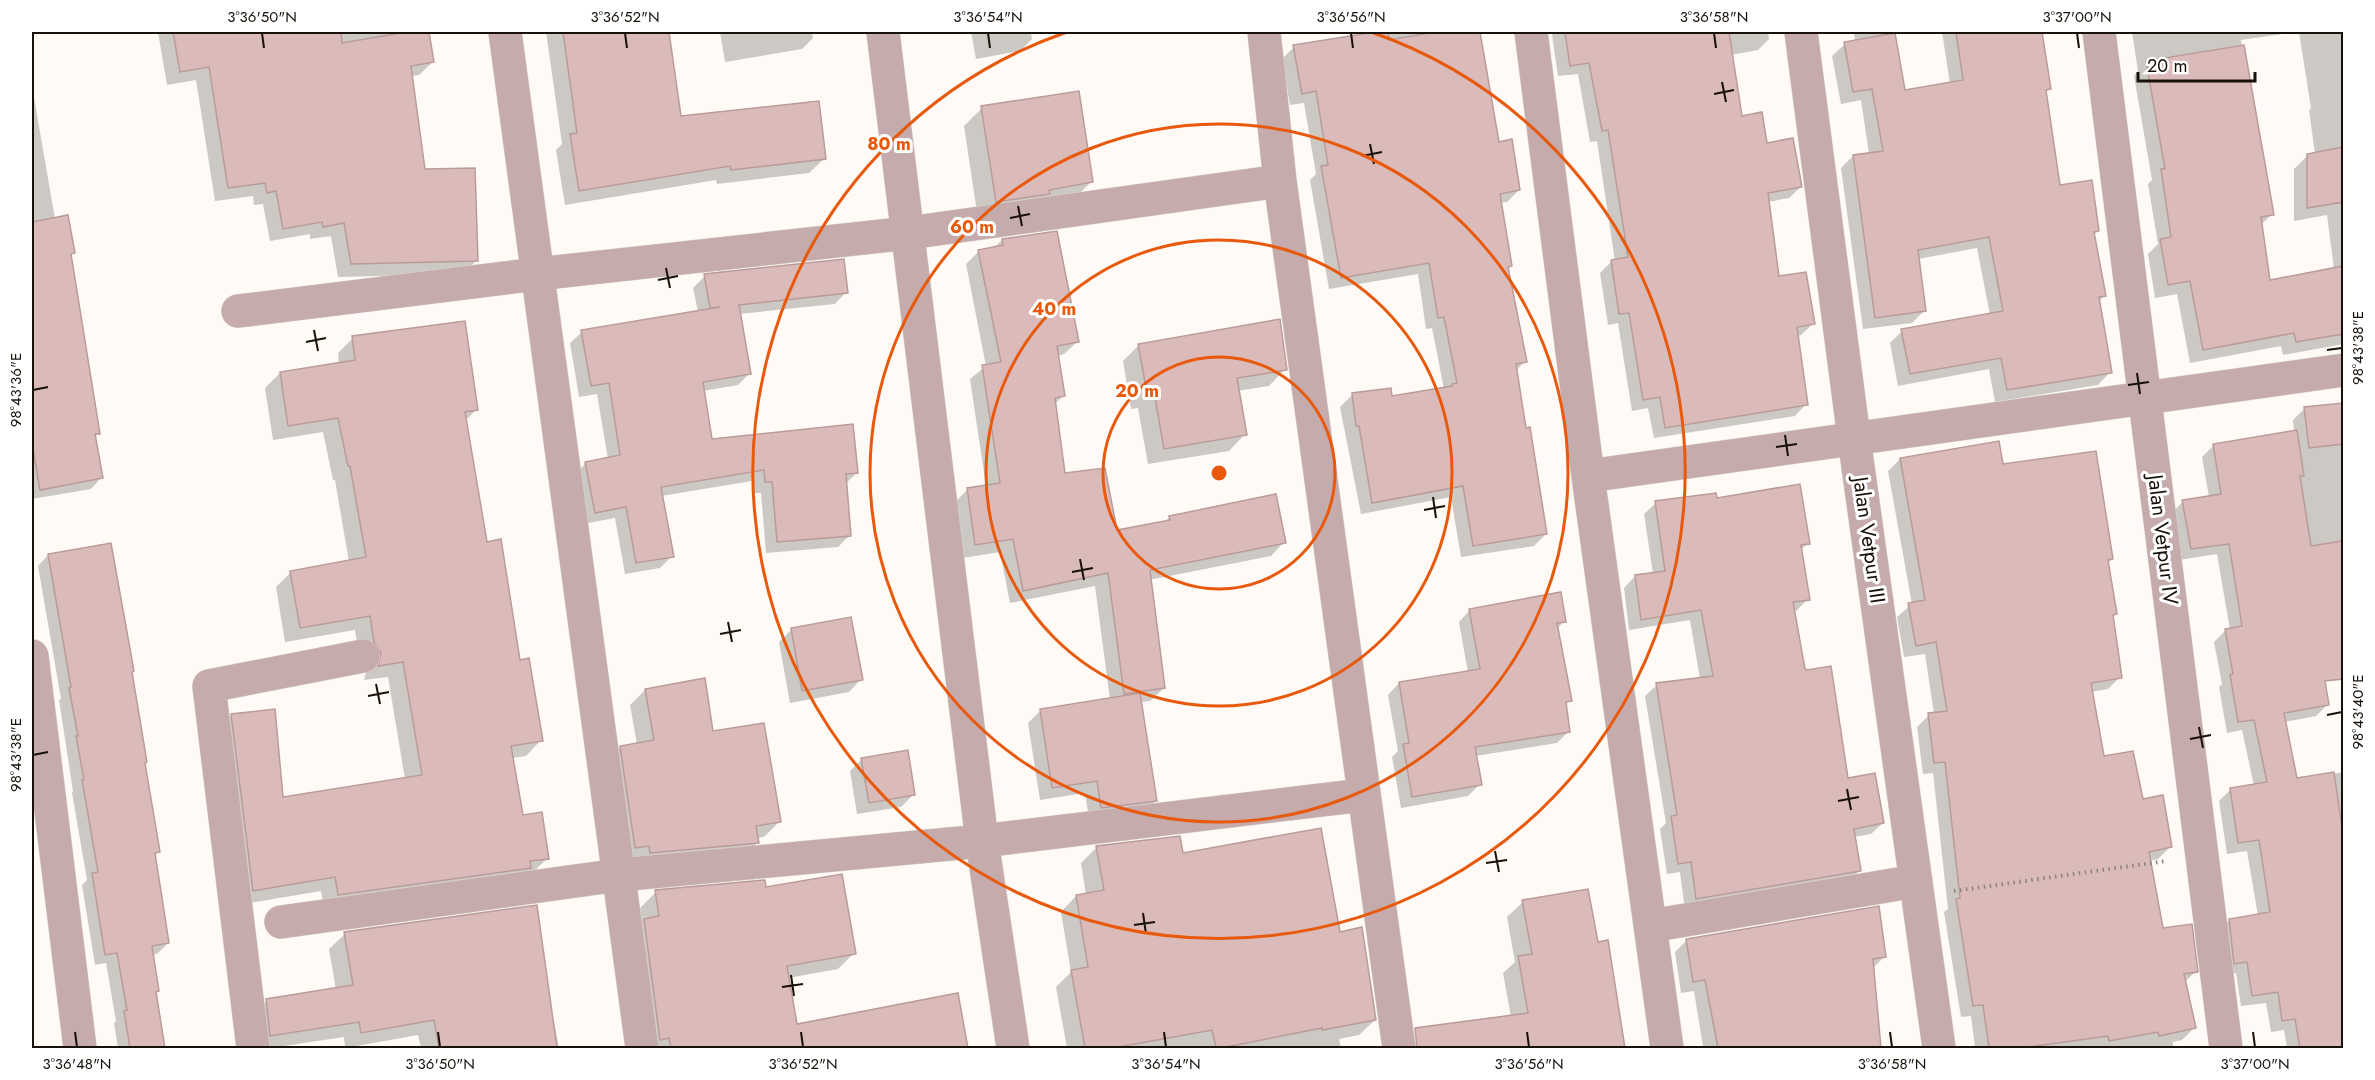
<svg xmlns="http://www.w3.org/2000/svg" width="2375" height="1080" font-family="Jost,sans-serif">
  <rect width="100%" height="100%" fill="#fffaf6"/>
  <path fill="#0003" d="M158,32H427L433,62L419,75L411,76L423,171L476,261L463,274L338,277L331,236L310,239V234L270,241L263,204L254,205L253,196L215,201L196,80L167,85Z
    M546,32H668L680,118L824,159L809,173L717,184L716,180L565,205L556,150L562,144Z
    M720,32H812L813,38L802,49L725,62Z
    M971,32H1031L1032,39L1020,51L976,59Z
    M1384,32H1479L1498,143L1519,190L1507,202L1500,203L1511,266L1507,269L1525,361L1516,371L1546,534L1534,546L1461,557L1451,497L1361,514L1340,407L1352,395L1391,398L1444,389L1432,328L1426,329L1418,274L1329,289L1310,180L1316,174L1304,103L1290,105L1282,59L1294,47Z
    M1556,32H1768L1769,39L1758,50L1731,55L1740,117L1801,187L1789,198L1768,202L1778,278L1813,324L1801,335L1796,336L1806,404L1795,416L1654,438L1648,408L1632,411L1618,323L1608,325L1600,273L1612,261H1615L1597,141L1590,142L1578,74L1558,76L1552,35Z
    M1854,32H1904L1893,33L1903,92L1950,84L1942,32H2041L2049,88L2044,93L2058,187L2098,231L2093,235L2105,295L2099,301L2110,372L2098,385L1995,402L1989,369L1898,386L1890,343L1902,331L1990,315L1977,248L1918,259L1924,311L1912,323L1863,329L1841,168L1853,156L1869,154L1861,100L1841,104L1832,56L1845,44L1855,42Z
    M2132,32H2296L2241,40L2272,214L2261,225L2269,281L2334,269L2327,215L2294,221V169L2308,155L2315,154L2309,110L2311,108L2299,32H2344V344L2283,355L2281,346L2190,363L2177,294L2155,298L2148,254L2158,244L2148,184L2152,180L2134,76L2138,71Z
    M32,86L55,219L73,252L70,256L99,433L94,437L101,478L91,489L32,499Z
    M982,108L1091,182L1073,200L978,219L964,126Z
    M1002,240L1078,341L1064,354L1057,356L1063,396L1054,405L1064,474L1116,532L1164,522L1170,517L1284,542L1271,556L1149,580L1164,688L1150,701L1140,702L1156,800L1143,813L1089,819L1085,793L1040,800L1028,723L1040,711L1110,700L1095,586L1010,603L1000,552L963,558L955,502L968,489L986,486L970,379L986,366L966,264L979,251L994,248Z
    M705,276L846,292L835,304L739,314L750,373L738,385L703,391L711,440L857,473L845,484L849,536L838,547L766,553L761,493H754L752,481L661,496L672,556L660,568L625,574L615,518L583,524L574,475L586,463L608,459L597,394L579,397L570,343L582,332L698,312L693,288Z
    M353,338L476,410L465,421L486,543L541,740L526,756L512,758L522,817L548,858L532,873L324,909L321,891L238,905L217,730L232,715L282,798L405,779L388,677L364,680L367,669L359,657L355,630L285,642L276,587L291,572L349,562L335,480H333L323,432L273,440L265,388L280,373L339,364L338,353Z
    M1139,345L1285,369L1269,386L1237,391L1245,434L1229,451L1148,464L1138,408L1131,409L1123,361Z
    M2344,404V600L2321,604L2319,653L2328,704L2316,716L2284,722L2296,780L2344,772V969L2323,972L2338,1025L2344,1024V1048H2287L2284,1030L2271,1032L2266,1003L2241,1006L2236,973L2223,975L2218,932L2229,920L2258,916L2247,851L2227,854L2219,801L2230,790L2254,786L2242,730L2227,733L2219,687L2222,684L2214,642L2225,631L2230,630L2217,554L2179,560L2171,513L2183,502L2209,497L2202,457L2214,445L2294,432L2293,420L2304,409Z
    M1900,459L2001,466L2112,559L2107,564L2116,614L2112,618L2120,677L2108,689L2091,692L2103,758L2142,801L2170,847L2158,859L2149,861L2162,929L2196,971L2185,982L2194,1028L2182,1040L2173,1042V1048H1975L1971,1016L1961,1017L1944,912L1948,909L1933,773L1923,774L1917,727L1929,715L1934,714L1925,654L1904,657L1897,617L1912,604L1888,471Z
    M1716,499L1808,543L1801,550L1808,599L1796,611H1793L1803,669L1847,780L1883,823L1871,834L1854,837L1859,871L1848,882L1685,910L1680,872L1667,874L1660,829L1666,823L1645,696L1657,685L1700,679L1690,620L1629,630L1624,588L1635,576L1653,574L1644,514L1656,503Z
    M48,555L131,672L159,851L154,856L168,943L157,954L152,955L164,1048H118L114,1023L116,1021L106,963L95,965L82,885L87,880L72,793L73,791L59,700L61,699L38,566Z
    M1470,610L1564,621L1557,629L1570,700L1565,705L1569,731L1557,743L1475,756L1480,784L1468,796L1401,808L1392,757L1398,751L1388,695L1399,683L1468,673L1459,622Z
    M791,630L861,679L849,692L790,703L779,642Z
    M645,690L712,733L779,822L764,837L756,838L757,843L742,858L620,862L606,762L621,747L637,744L630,705Z
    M862,759L913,795L901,807L857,814L850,771Z
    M1096,848L1182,855L1338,934L1375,1020L1359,1035L1339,1039L1341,1048H1067L1056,987L1071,972L1061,912L1076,896L1086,895L1081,863Z
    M764,889L854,953L838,969L788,978L796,1026L956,994L967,1048H643L628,937L642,922L640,908L656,892Z
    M1523,902L1596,944L1607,942L1624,1048H1414L1413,1044L1429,1028L1511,1017L1503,973L1515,962L1507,917Z
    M345,934L554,1022L559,1048H421L418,1035L345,1048L344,1037L271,1048H255L251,1017L267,1001L336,990L329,949Z
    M1687,940L1885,956L1872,969L1880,1048H1702L1703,1047L1694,991L1681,993L1675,952Z"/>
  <path fill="#dbbbba" stroke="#b99b99" stroke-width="1.5" d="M173,32H341L342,43L407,32H429L434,62L411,66L425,169L475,168L478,261L351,264L344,223L323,227L322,222L283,229L276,191L267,193L265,183L228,188L209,67L180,72Z
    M563,32H669L681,116L819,101L826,159L731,170L730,166L579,191L570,134L577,133Z
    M1375,32H1388L1389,40L1435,32H1480L1499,142L1512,139L1520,190L1500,194L1512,266L1508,267L1527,362L1516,364L1526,428L1530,427L1547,534L1473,546L1463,486L1372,503L1359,426H1356L1352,393L1391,388L1392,396L1452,386V384L1457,383L1444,317L1438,318L1429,263L1341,278L1321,166L1328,165L1316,91L1302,94L1293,45Z
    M1565,32H1729L1742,116L1762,112L1767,143L1793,138L1802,187L1768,193L1779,276L1806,272L1815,324L1797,327L1808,405L1665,428L1660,397L1643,400L1629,313L1619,314L1611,260L1628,257L1608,130L1602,131L1589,63L1570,66Z
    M1956,32H2042L2051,89L2046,90L2060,185L2092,180L2099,231L2094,232L2106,296L2099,297L2112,373L2007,390L2001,358L1910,374L1901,329L2003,311L1989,237L1918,250L1926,311L1875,318L1853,155L1883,151L1872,89L1853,92L1844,42L1895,33L1905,90L1963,80Z
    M2244,45L2274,215L2261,217L2270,280L2343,266V334L2296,342L2294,333L2203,350L2190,281L2168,285L2160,239L2171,237L2161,169H2165L2146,61Z
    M1079,91L1093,182L1049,190L1050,194L996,202L981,106Z
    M2343,147V202L2307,208V154Z
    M68,215L75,253L71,254L100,434H95L103,478L40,490L32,443V222Z
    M1057,231L1079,342L1057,346L1065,396L1055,398L1065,473L1105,468L1117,530L1170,520L1169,516L1276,494L1286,543L1150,570L1165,688L1124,694L1108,573L1023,591L1013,539L975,545L967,488L1000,483L982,365L1001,362L978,250L1003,245L1002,239Z
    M844,259L848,293L739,305L751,374L703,382L712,439L853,424L858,473L846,474L851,536L777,542L772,482H765L764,470L661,487L674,557L636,563L626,507L595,513L585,462L620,455L609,383L591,386L581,330L720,307L710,308L704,274Z
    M1280,319L1287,370L1237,378L1247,435L1164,449L1154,392L1147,393L1138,344Z
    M465,321L478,410L465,412L487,542L501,539L520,660L529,658L543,741L511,746L523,815L542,812L549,859L530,861L531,868L338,895L335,877L253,891L231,714L275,709L283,797L422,775L403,662L378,666L381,653L374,642L370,616L300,628L290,571L366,557L350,466H348L338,418L288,426L280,372L355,360L352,336Z
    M2343,403V444L2309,448L2304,407Z
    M2297,430L2304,476H2300L2311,546L2343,541V679L2325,681L2329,705L2284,713L2297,778L2334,772L2343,835V1048H2300L2295,1019L2282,1021L2278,992L2252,996L2247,962L2234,964L2229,919L2270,912L2259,840L2238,843L2230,788L2267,782L2254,720L2238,722L2230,675L2233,674L2225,629L2242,626L2229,544L2191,549L2182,500L2221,494L2213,444Z
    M1999,441L2003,464L2096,451L2113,559L2108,560L2117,614L2113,615L2122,678L2091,683L2104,756L2133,751L2143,799L2163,795L2172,847L2149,852L2163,928L2192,924L2198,972L2184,974L2196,1028L2159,1036L2158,1032L2109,1041L2108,1036L2021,1048H1989L1983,1005L1973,1006L1956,899L1960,898L1945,762L1934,763L1928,713L1947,711L1936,642L1916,646L1908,603L1925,600L1900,458Z
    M1800,484L1810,544L1801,545L1810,600L1793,602L1805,669L1807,670L1831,666L1848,778L1875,773L1884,823L1854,829L1861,871L1696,899L1691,862L1678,864L1671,816L1677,815L1656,683L1713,676L1701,610L1641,620L1635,575L1665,571L1655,501L1716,493L1717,498Z
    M111,543L134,671L132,672L147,762L145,763L160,852L155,853L169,943L152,946L159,991L156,992L165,1048H130L124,1011L127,1010L117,953L105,955L92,873L98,872L82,780H84L76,736H78L69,688L71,687L48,554Z
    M1561,592L1566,622L1557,623L1572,701L1566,702L1570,732L1475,747L1482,785L1412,797L1403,744L1409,743L1399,682L1480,669L1469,609Z
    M851,617L863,680L802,691L791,628Z
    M705,678L713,731L764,723L781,822L756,826L759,843L650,853L649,846L635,848L620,746L654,740L645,689Z
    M1140,693L1157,801L1101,808L1097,781L1052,788L1040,709Z
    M908,750L915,795L869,803L861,758Z
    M1321,828L1340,932L1362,927L1376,1020L1322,1030V1028L1221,1048H1216L1212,1030L1113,1048H1085L1071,970L1088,967L1076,895L1104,890L1096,846L1180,836L1183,853Z
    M842,874L856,954L787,966L797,1024L958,993L968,1048H671L669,1038L660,1040L644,919L659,916L655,890L765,880L766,887Z
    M1588,889L1598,942L1608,940L1625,1048H1417L1415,1028L1528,1013L1518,956L1532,954L1522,900Z
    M537,905L557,1048H439L434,1020L361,1033L359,1022L270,1036L266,999L353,985L344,932Z
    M1879,906L1886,957L1873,959L1881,1048H1718L1705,980L1693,982L1686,939Z"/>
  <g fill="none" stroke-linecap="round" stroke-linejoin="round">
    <g stroke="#dad5d0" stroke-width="34">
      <path id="street" d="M505,32L642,1048
        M883,32L982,841L1013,1048
        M1264,32L1280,181L1399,1048
        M1531,32L1588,476L1667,1048
        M1801,32L1854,438L1939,1048
        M2099,32L2226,1048
        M238,311L537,274L909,233L1280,181
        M1588,476L2344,370
        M32,656L80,1048
        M281,922L619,875L982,841L1363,795
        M1650,926L1916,881
        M253,1048L209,686L363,656"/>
    </g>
    <path stroke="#89837d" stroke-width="4" stroke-dasharray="1.5 4.5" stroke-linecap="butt" d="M1954,891L2166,861"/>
    <use href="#street" stroke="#c5abac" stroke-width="33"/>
  </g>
  <path fill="none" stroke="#18110a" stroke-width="2" d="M262,33L264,48M625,33L627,48M988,33L990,48M1351,33L1353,48M1714,33L1716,48M2077,33L2079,48M1722,82L1726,102M1714,94L1734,90M1370,144L1374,164M1362,156L1382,152M1018,206L1022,226M1010,218L1030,214M666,268L670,288M658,280L678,276M314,330L318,351M306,342L326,338M2327,350L2342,348M2137,373L2140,394M2128,385L2149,382M33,390L48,387M1785,435L1788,456M1776,447L1797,444M1433,497L1436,518M1424,510L1445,506M1080,559L1084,580M1072,572L1093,568M728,622L732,642M720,634L741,630M376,684L380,704M368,696L389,692M2327,715L2342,712M2199,727L2203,748M2190,739L2211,735M33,755L48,752M1847,789L1851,810M1838,801L1859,797M1495,851L1499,872M1486,863L1507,860M1143,913L1146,934M1134,925L1155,922M791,975L794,996M782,987L803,984M75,1032L77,1047M438,1032L440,1047M801,1032L803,1047M1164,1032L1166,1047M1527,1032L1529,1047M1890,1032L1892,1047M2253,1032L2255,1047"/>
  <g fill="none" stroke="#e8590c" stroke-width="3">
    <circle cx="1219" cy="473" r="116"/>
    <circle cx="1219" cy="473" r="233"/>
    <circle cx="1219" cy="473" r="349"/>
    <path d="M1371 32A466 466 0 1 1 1067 32"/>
  </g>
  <g text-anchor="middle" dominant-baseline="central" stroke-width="6" stroke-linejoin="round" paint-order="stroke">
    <g font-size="21" fill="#18110a" stroke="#fff">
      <text transform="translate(1869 540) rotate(82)">Jalan Vetpur III</text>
      <text transform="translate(2163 540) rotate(83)">Jalan Vetpur IV</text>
    </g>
  </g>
  <circle cx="1219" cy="473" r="9" fill="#e8590c" stroke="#fff" stroke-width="3"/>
  <g font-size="18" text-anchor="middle" font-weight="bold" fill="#e8590c" stroke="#fff" stroke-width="6" stroke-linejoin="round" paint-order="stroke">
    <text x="889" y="150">80 m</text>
    <text x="972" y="233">60 m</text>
    <text x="1054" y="315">40 m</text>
    <text x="1137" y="397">20 m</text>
  </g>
  <rect width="2375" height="1080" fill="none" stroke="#ffffff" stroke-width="66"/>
  <path d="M2138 72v9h117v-9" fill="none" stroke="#18110a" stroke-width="3"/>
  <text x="2147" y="72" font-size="18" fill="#18110a" stroke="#ffffff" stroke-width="4.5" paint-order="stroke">20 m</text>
  <rect x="33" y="33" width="2309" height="1014" fill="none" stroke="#18110a" stroke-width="2"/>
  <g font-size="15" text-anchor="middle" fill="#18110a">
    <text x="262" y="22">3°36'50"N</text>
    <text x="625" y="22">3°36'52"N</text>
    <text x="988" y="22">3°36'54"N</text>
    <text x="1351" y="22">3°36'56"N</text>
    <text x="1714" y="22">3°36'58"N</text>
    <text x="2077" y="22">3°37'00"N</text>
    <text transform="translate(2358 348) rotate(-90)" y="5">98°43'38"E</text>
    <text transform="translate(16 390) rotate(-90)" y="5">98°43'36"E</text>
    <text transform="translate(2358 712) rotate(-90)" y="5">98°43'40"E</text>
    <text transform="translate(16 755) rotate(-90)" y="5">98°43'38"E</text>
    <text x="77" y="1069">3°36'48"N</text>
    <text x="440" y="1069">3°36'50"N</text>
    <text x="803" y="1069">3°36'52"N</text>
    <text x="1166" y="1069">3°36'54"N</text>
    <text x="1529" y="1069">3°36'56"N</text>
    <text x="1892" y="1069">3°36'58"N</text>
    <text x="2255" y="1069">3°37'00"N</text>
  </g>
</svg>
